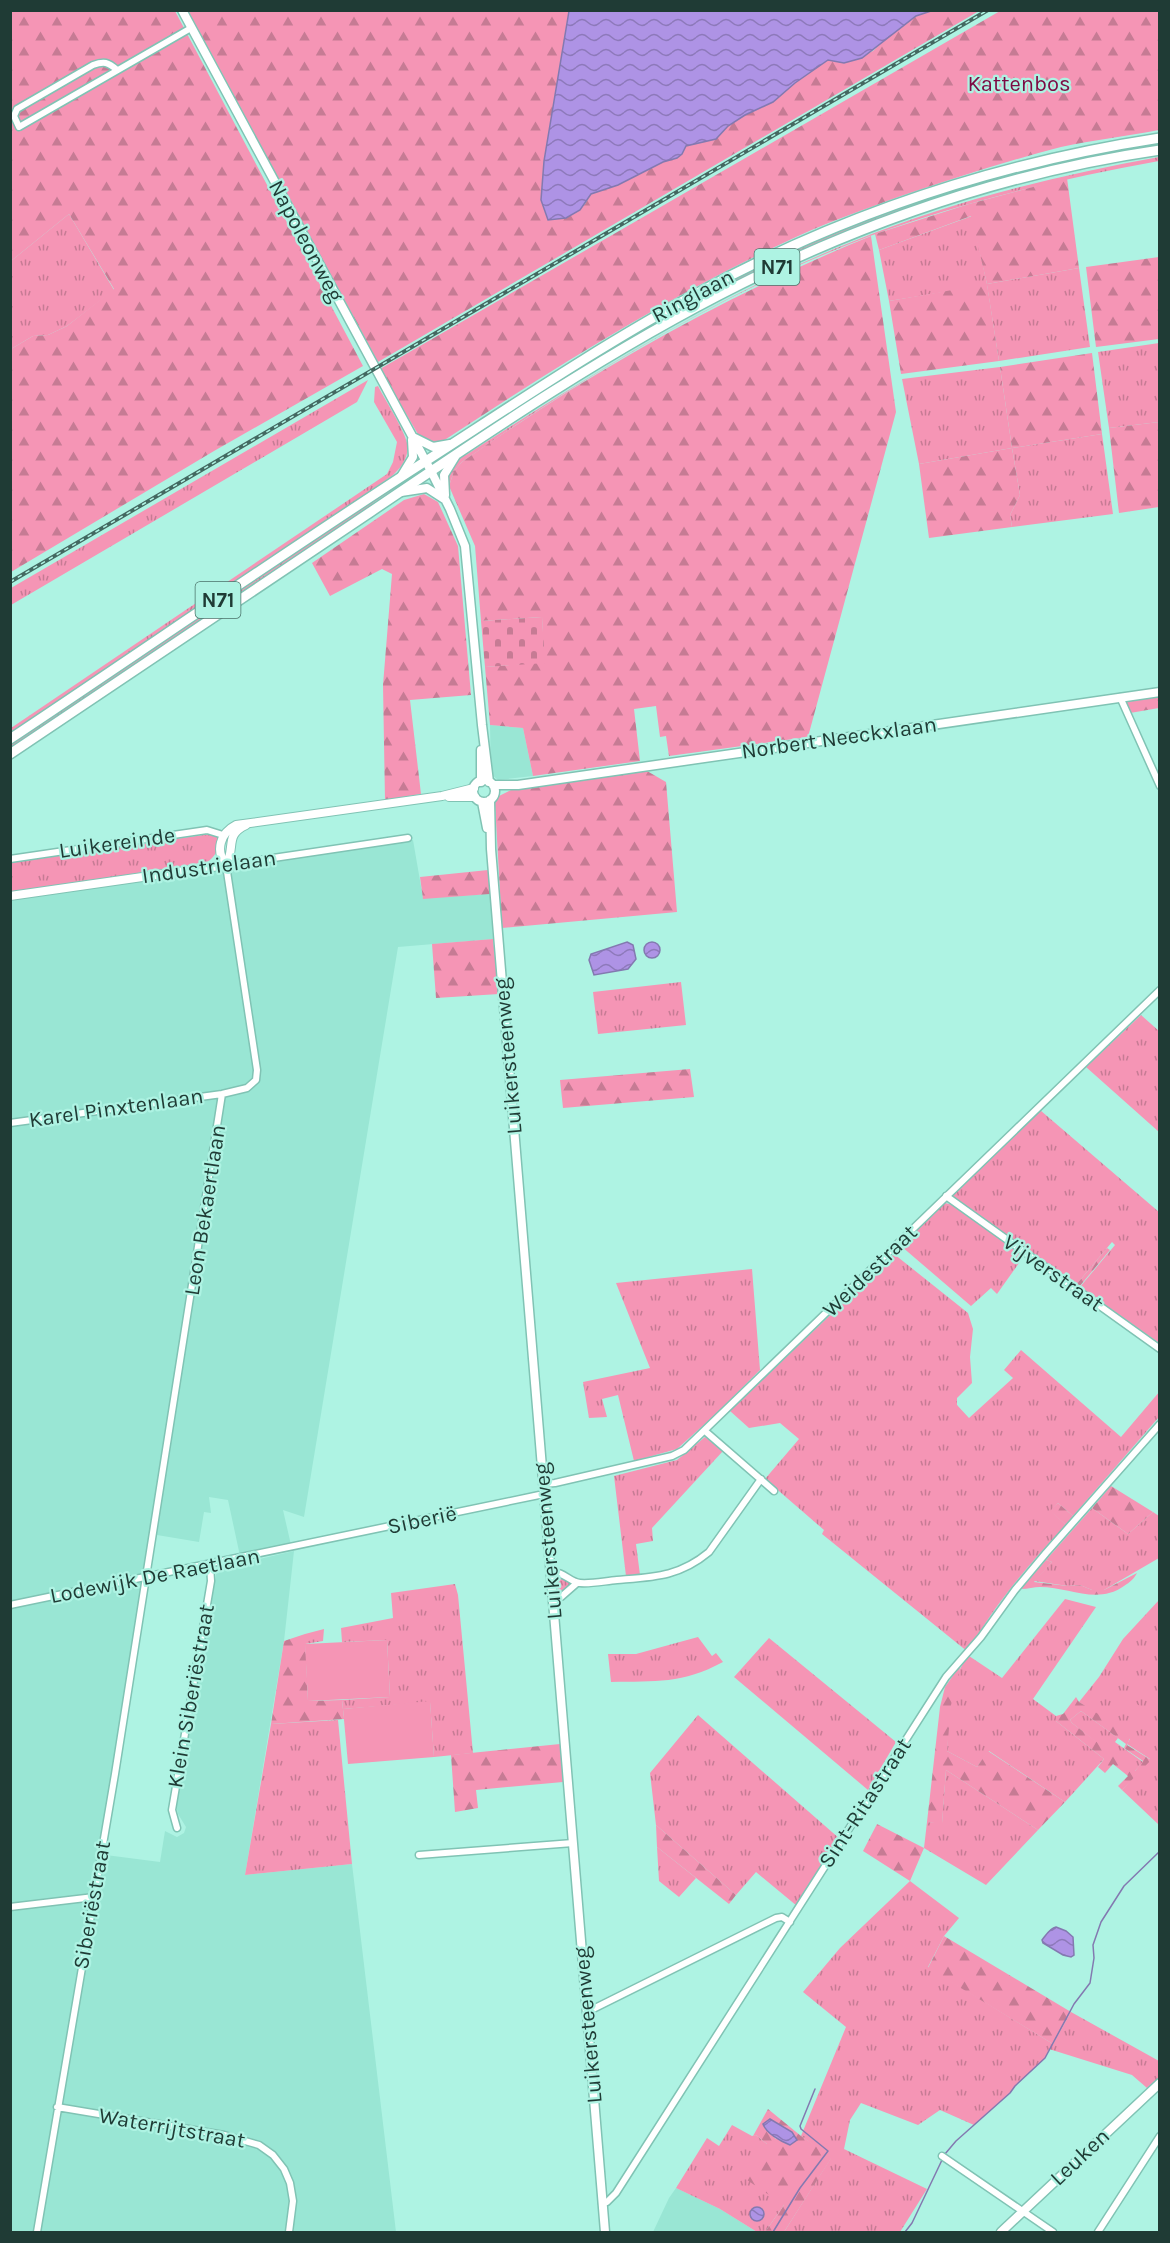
<svg xmlns="http://www.w3.org/2000/svg" width="1170" height="2243" font-family="Karla,sans-serif">
  <defs>
    <pattern id="grass-tufts" width="24" height="20" patternUnits="userSpaceOnUse" patternTransform="scale(1.5)"><rect width="24" height="20" fill="#f595b5"/><path d="M3 7l-1-3M5 7V3M7 7l1-3M15 17l-1-3M17 17v-4M19 17l1-3" fill="none" stroke="#c67b94"/></pattern>
    <pattern id="forest-firs" width="22" height="20" patternUnits="userSpaceOnUse" patternTransform="scale(1.5)"><rect width="22" height="20" fill="#f595b5"/><path d="M5 1l3.5 6h-7zM16 11l3.5 6h-7z" fill="#c67b94"/></pattern>
    <pattern id="cemetery-stones" width="16" height="16" patternUnits="userSpaceOnUse" patternTransform="scale(1.5)"><rect width="16" height="16" fill="#f595b5"/><path d="M2 7V4a2 2 0 0 1 4 0v3zM10 15v-3a2 2 0 0 1 4 0v3z" fill="#c67b94"/></pattern>
    <pattern id="water-waves" width="16" height="10" patternUnits="userSpaceOnUse" patternTransform="scale(1.5)"><rect width="16" height="10" fill="#ae93e5"/><path d="M0 5q4-4 8 0t8 0" fill="none" stroke="#8d79ba"/></pattern>
  </defs>
  <rect width="100%" height="100%" fill="#aef3e3"/>
  <path fill="#99e6d4" d="M490,725L523,728L533,776L498,780L491,774Z
    M413,840L423,898L490,894L493,939L398,947L304,1517L283,1510L291,1545L240,1556L228,1500L209,1497L211,1513L204,1512L199,1542L151,1534L98,1854L160,1862L165,1831L177,1837L184,1833L186,1827L178,1814L176,1805L217,1569L294,1551L284,1641L245,1875L352,1864L396,2232H11L10,899Z
    M676,2188L720,2209L757,2232H653L669,2198Z"/>
  <path fill="url(#grass-tufts)" d="M1159,142V147L1004,180L733,285L445,457L444,456C520,405 594,354 674,311C826,227 989,170 1159,142Z
    M1159,157V161C1061,179 964,201 870,236C725,291 589,373 462,462L454,471L449,486L446,481L458,460L465,454L466,455C590,375 716,296 854,241C953,201 1055,176 1159,157Z
    M69,214L114,290L67,326L48,335L33,336L11,349V261Z
    M972,216L987,284L1079,268L1090,347L999,361L987,285L889,301L879,250Z
    M1159,343V422L1109,428L1098,352Z
    M1000,367L1012,448L1102,434L1113,514L1012,527L1010,515L1020,495L1012,448L919,464L902,379Z
    M368,380L357,402L11,605V588Z
    M378,386C385,400 404,429 407,443C410,456 401,468 392,476L11,732V728L387,474L393,462L397,442L374,402L375,387Z
    M410,475L412,477L373,503L368,510L11,750V743Z
    M210,834L218,837C221,846 215,858 207,862L11,893L10,863Z
    M681,982L686,1025L598,1034L593,992Z
    M1141,1015L1159,1031V1132L1086,1067Z
    M1040,1110L1159,1212V1343L1080,1287L1115,1245L1112,1242L1076,1285L953,1199L952,1196L954,1192Z
    M945,1203L953,1205L1024,1256L997,1294L991,1288L971,1306L901,1246Z
    M894,1254L968,1313L973,1329L970,1357L972,1383L957,1398V1405L969,1418L1013,1378L1004,1370L1021,1350L1121,1437L1160,1391L1159,1417L1073,1516L1058,1503L1051,1511L1066,1525C1029,1564 994,1605 968,1652L822,1534L824,1530L765,1479L799,1439L780,1423L749,1428L730,1411Z
    M752,1269L760,1370L716,1414L677,1449L634,1461L618,1395L602,1399L607,1417L589,1418L583,1382L650,1368L616,1283Z
    M705,1437L723,1451L652,1528L653,1541L636,1544L640,1575L626,1576L614,1476L677,1460Z
    M1092,1508L1128,1534L1153,1512L1159,1516V1558L1104,1590H1092L1080,1585L1068,1586L1034,1581L1052,1562L1046,1560Z
    M557,1576H559L573,1583L561,1593H558Z
    M455,1584L458,1595L473,1753L434,1757L430,1702L343,1709L342,1700L390,1697L387,1640L342,1642L341,1628L393,1618L391,1593Z
    M1065,1599L1096,1607L1033,1699L1056,1716V1721L1104,1759L1065,1802L989,1751L977,1767L947,1751C948,1725 950,1674 969,1656L1002,1678Z
    M1159,1600V1825L1122,1790L1150,1759L1127,1744L1130,1739L1079,1702L1099,1677L1123,1639Z
    M324,1629L323,1641L305,1644V1634Z
    M698,1637L712,1656L716,1653L723,1662C682,1684 656,1681 611,1682L608,1654H636Z
    M769,1638L896,1742L868,1790L734,1677Z
    M1081,1711L1118,1738L1115,1742L1143,1762L1134,1772L1072,1723L1070,1720Z
    M698,1715L840,1839L797,1906L756,1872L736,1895L656,1825L650,1773Z
    M338,1720L352,1864L245,1875L271,1724Z
    M946,1770L1038,1830L986,1885L924,1848L927,1822L942,1823Z
    M657,1847L696,1878L679,1897L659,1881Z
    M910,1881L959,1918L944,1936L928,1967L1053,2044L1071,2012L1159,2061V2077L1147,2088L1132,2075L1049,2049L1045,2058L1015,2086L1010,2093L974,2125L940,2110L918,2125L861,2103L850,2120L844,2149L927,2189L900,2232H784L831,2158L801,2136L846,2027L803,1992L840,1948Z
    M732,2125L752,2136L756,2135L767,2144L784,2205L765,2232H757L720,2209L676,2188L707,2138L719,2146Z"/>
  <path fill="url(#forest-firs)" fill-rule="evenodd" d="M931,10L979,11L378,362L188,11H569L544,161L541,199L546,215L566,218L585,204L591,194L618,185L663,162L677,158L686,146L716,139L728,126L745,115L773,102L795,83L828,60L844,63L873,51L885,39L916,16Z
    M11,11H175L363,366L214,451L11,572V349L33,336L48,335L67,326L114,289L69,214L11,261Z
    M1000,11H1159V130C1127,136 1093,140 1061,147C1007,161 954,178 901,196C866,209 830,221 796,237C672,294 557,366 443,441L430,442L419,436L380,369Z
    M1067,178L1079,268L987,284L999,361L901,374L889,301L987,284L971,216L879,250L875,234L969,204Z
    M871,236L896,412L808,737L669,756L666,736L660,737L656,706L634,709L640,761L533,776L523,728L490,725L485,667L544,662L542,617L481,621L475,546L449,486L454,471L462,462C590,372 726,295 871,236Z
    M1159,257V339L1096,347L1086,267Z
    M1092,353L1102,434L1012,448L1020,495L1010,515L1012,527L929,538L919,464L1012,448L1000,367Z
    M1159,422V507L1119,513L1109,428Z
    M424,494L438,502L458,546L471,695L410,700L421,794L385,800L383,685L392,574L382,569L330,596L312,563L404,500Z
    M1159,697V708L1130,713L1127,705V701Z
    M647,771L666,782L677,912L502,928L495,803L499,796L511,790Z
    M488,870L490,894L423,899L420,877Z
    M493,939L499,994L436,998L432,944Z
    M690,1069L694,1097L563,1108L560,1080Z
    M1107,1248L1110,1250L1079,1287L1076,1285Z
    M1111,1486L1153,1512L1128,1534L1092,1508Z
    M1058,1503L1073,1516L1066,1525L1050,1511Z
    M1046,1560L1052,1562L1034,1582L1068,1586L1080,1585L1092,1590H1104L1137,1573C1134,1579 1130,1582 1124,1586C1097,1605 1069,1587 1040,1587C1034,1587 1028,1589 1021,1589Z
    M305,1634L308,1701L342,1700L344,1719L271,1724L284,1641Z
    M961,1664L951,1705L947,1751L977,1767L988,1751L1065,1802L1038,1830L946,1770L942,1824L927,1822L940,1707L945,1687Z
    M1125,1695L1150,1714L1152,1719L1147,1721L1121,1702Z
    M1076,1697L1079,1702L1129,1733L1130,1738L1127,1745L1151,1760L1122,1790L1118,1786L1128,1776L1113,1764L1105,1773L1098,1767L1104,1759L1056,1721V1716L1063,1714ZM1081,1711L1126,1744L1124,1748L1143,1761L1135,1771L1072,1723L1070,1720Z
    M560,1744L563,1782L476,1790L478,1808L455,1812L451,1755Z
    M877,1824L924,1848L910,1881L863,1851Z
    M656,1825L736,1895L729,1904L657,1847Z
    M944,1936L1071,2012L1053,2044L928,1968Z
    M768,2109L801,2136L832,2157L784,2232H765L784,2205L747,2180L767,2144L756,2135L753,2136ZM770,2119L781,2126L776,2139L765,2129Z"/>
  <path fill="url(#cemetery-stones)" d="M542,617L545,663L485,667L481,621Z"/>
  <path fill="#f595b5" d="M387,1640L390,1697L308,1701L305,1644Z
    M430,1701L434,1757L348,1764L343,1709Z"/>
  <path fill="url(#water-waves)" stroke="#8379b0" stroke-width="1.5" d="M569,11V10L931,11L916,16L862,58L844,63L828,60L795,83L773,102L745,115L728,126L716,139L686,146L682,154L677,158L663,162L618,185L591,194L580,210L566,218L548,220L541,200L544,161Z
    M627,942L633,945L636,959L628,969L594,975L589,960L591,954Z
    M644 950a8 8 0 1 1 16 0a8 8 0 1 1-16 0Z
    M1056,1927L1066,1931L1073,1937L1074,1955L1071,1957L1063,1955L1043,1943L1042,1940C1046,1935 1050,1928 1056,1927Z
    M770,2119L792,2132L797,2140L790,2145C780,2141 766,2133 763,2124Z
    M750 2214a7 7 0 1 1 14 0a7 7 0 1 1-14 0Z"/>
  <g fill="none" stroke-linecap="round" stroke-linejoin="round">
    <path stroke="#8379b0" stroke-width="1.5" d="M945,2154L956,2141L1010,2093L1015,2086L1045,2058L1074,2004L1090,1983L1094,1958L1093,1945L1101,1922L1124,1886L1160,1851
      M773,2232L800,2188L828,2151L801,2129L800,2126L815,2089
      M905,2232L912,2223L942,2160"/>
    <g stroke="#80c3b4" stroke-width="9">
      <path id="minor" d="M117,70C108,62 104,61 93,65L17,109L14,116L19,127L191,28
        M1120,697L1160,786
        M10,859L207,830L223,835
        M10,1123L222,1094L247,1088L256,1080L257,1070L226,865L408,838
        M946,1196L1160,1349
        M705,1431L774,1491
        M543,1484L555,1483L672,1456L684,1450L1160,990
        M551,1572C563,1571 570,1582 580,1583C592,1584 605,1581 617,1580C653,1577 679,1577 709,1552L761,1479
        M553,1599L561,1597L577,1583
        M10,1605L544,1494
        M177,1828L172,1810L211,1581L210,1565
        M419,1855L573,1843
        M10,1907L94,1897
        M587,2012L776,1918L782,1917L790,1922
        M57,2107L224,2135L259,2145L273,2155L284,2169L290,2183L293,2201L289,2232
        M942,2156L1053,2232
        M602,2203L607,2202L616,2193L946,1677L981,1637L1015,1590L1046,1553L1160,1424
        M37,2232L115,1774L222,1094
        M1098,2232L1160,2136"/>
    </g>
    <g stroke="#80c3b4" stroke-width="10">
      <path id="tertiary" d="M449,797H475
        M226,865C215,851 220,833 236,825L442,796L474,788
        M226,865C236,848 224,835 246,825
        M10,896L226,865"/>
    </g>
    <g stroke="#80c3b4" stroke-width="11">
      <path id="secondary" d="M182,10L431,471L450,509L465,546L482,725L489,782
        M415,438L433,447L450,444
        M402,475L413,457L412,440
        M401,492L427,488L444,499
        M445,495L444,475L455,457
        M473 791a11 11 0 1 1 22 0a11 11 0 1 1-22 0Z
        M481,782V750
        M493,785H518L1160,692
        M490,800L491,849L605,2232
        M482,802L487,828
        M1001,2232L1160,2083"/>
    </g>
    <g stroke="#80c3b4" stroke-width="12">
      <path id="trunk" d="M10,739C145,649 279,556 415,468C507,409 598,347 694,295C838,216 997,163 1160,138
        M10,754C129,674 247,595 366,515C487,433 609,350 741,284C872,219 1015,171 1160,150"/>
    </g>
    <use href="#minor" stroke="#fff" stroke-width="6"/>
    <use href="#tertiary" stroke="#fff" stroke-width="8"/>
    <use href="#secondary" stroke="#fff" stroke-width="8"/>
    <use href="#trunk" stroke="#fff" stroke-width="9"/>
    <g stroke="#436961" stroke-width="4">
      <path id="rail" d="M10,582L988,10"/>
    </g>
    <use href="#rail" stroke="#aef3e3" stroke-width="1.5" stroke-dasharray="4.5" stroke-linecap="butt"/>
  </g>
  <g text-anchor="middle" dominant-baseline="central" stroke-width="4.5" stroke-linejoin="round" paint-order="stroke">
    <g fill="#aef3e3" stroke="#4a7269" stroke-width="1.5">
      <rect x="754.5" y="249" width="45" height="36" rx="4.5"/>
      <rect x="195.5" y="582" width="45" height="36" rx="4.5"/>
    </g>
    <g font-size="21" font-weight="bold" fill="#1f3b35">
      <text x="777" y="267">N71</text>
      <text x="218" y="600">N71</text>
    </g>
    <g font-size="22" fill="#7d0a43" stroke="#aef3e3">
      <text x="1019" y="84">Kattenbos</text>
    </g>
    <g font-size="22" fill="#1f3b35" stroke="#aef3e3">
      <text transform="translate(306 241) rotate(62)">Napoleonweg</text>
      <text transform="translate(693 296) rotate(-28)">Ringlaan</text>
      <text transform="translate(839 738) rotate(-8)">Norbert Neeckxlaan</text>
      <text transform="translate(117 843) rotate(-8)">Luikereinde</text>
      <text transform="translate(209 867) rotate(-8)">Industrielaan</text>
      <text transform="translate(508 1056) rotate(-95)">Luikersteenweg</text>
      <text transform="translate(116 1108) rotate(-8)">Karel Pinxtenlaan</text>
      <text transform="translate(205 1210) rotate(-81)">Leon Bekaertlaan</text>
      <text transform="translate(870 1271) rotate(-44)">Weidestraat</text>
      <text transform="translate(1053 1273) rotate(35)">Vijverstraat</text>
      <text transform="translate(422 1520) rotate(-12)">Siberië</text>
      <text transform="translate(548 1541) rotate(-95)">Luikersteenweg</text>
      <text transform="translate(155 1576) rotate(-11)">Lodewijk De Raetlaan</text>
      <text transform="translate(191 1696) rotate(-80)">Klein Siberiëstraat</text>
      <text transform="translate(865 1803) rotate(-57)">Sint-Ritastraat</text>
      <text transform="translate(92 1905) rotate(-80)">Siberiëstraat</text>
      <text transform="translate(588 2025) rotate(-95)">Luikersteenweg</text>
      <text transform="translate(172 2128) rotate(10)">Waterrijtstraat</text>
      <text transform="translate(1080 2157) rotate(-43)">Leuken</text>
    </g>
  </g>
  <rect width="1170" height="2243" fill="none" stroke="#1f3b35" stroke-width="24"/>
</svg>
